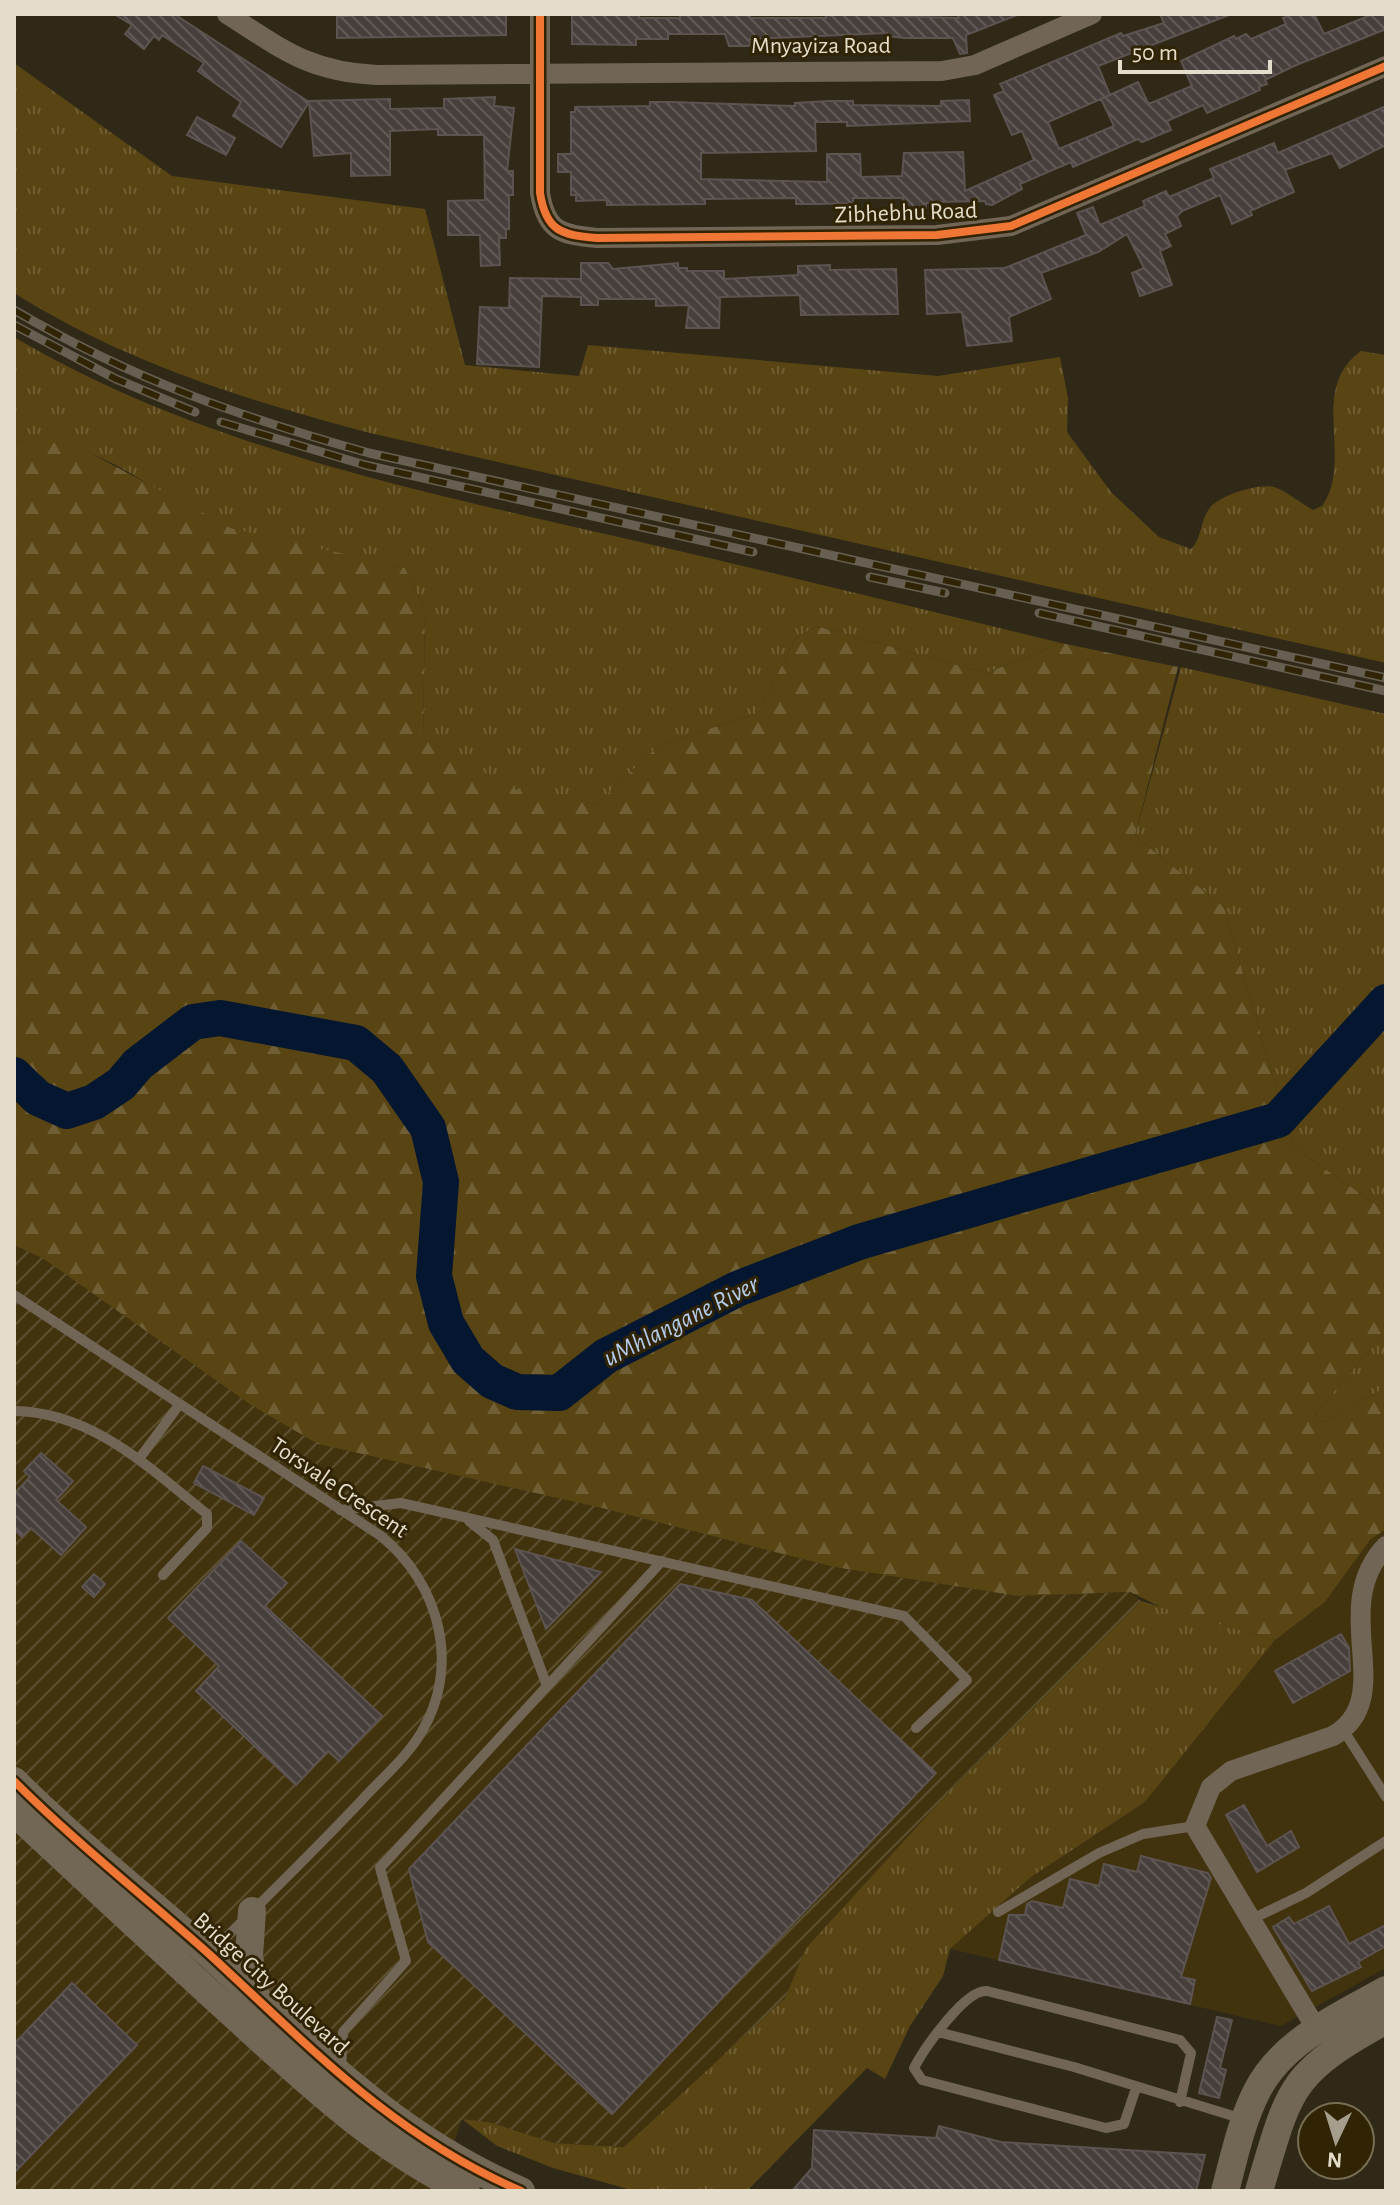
<svg xmlns="http://www.w3.org/2000/svg" width="1400" height="2205" font-family="'Alegreya Sans',sans-serif">
  <defs>
    <pattern id="industrial-furrows" width="10" height="10" patternUnits="userSpaceOnUse" patternTransform="scale(2)"><rect width="10" height="10" fill="#41330e"/><path d="M-1 1l2-2M0 10L10 0M9 11l2-2" fill="none" stroke="#5c5030"/></pattern>
    <pattern id="grass-tufts" width="24" height="20" patternUnits="userSpaceOnUse" patternTransform="scale(2)"><rect width="24" height="20" fill="#584513"/><path d="M3 7l-1-3M5 7V3M7 7l1-3M15 17l-1-3M17 17v-4M19 17l1-3" fill="none" stroke="#705f34"/></pattern>
    <pattern id="forest-firs" width="22" height="20" patternUnits="userSpaceOnUse" patternTransform="scale(2)"><rect width="22" height="20" fill="#584513"/><path d="M5 1l3.5 6h-7zM16 11l3.5 6h-7z" fill="#705f34"/></pattern>
    <pattern id="building-back-hatch" width="6" height="6" patternUnits="userSpaceOnUse" patternTransform="scale(2)"><rect width="6" height="6" fill="#473f3b"/><path d="M-1 5l2 2M0 0l6 6M5-1l2 2" fill="none" stroke="#615a56"/></pattern>
  </defs>
  <rect width="100%" height="100%" fill="#302918"/>
  <path fill="url(#industrial-furrows)" d="M14,1245L602,1508L834,1567L1018,1596L1130,1592L1141,1601L956,1784L806,1948L785,1998L624,2147L554,2143L489,2122L462,2119L437,2191H14Z"/>
  <path fill="#41330e" d="M1386,1529V1968L1281,2026L950,1949L1031,1877L1145,1802L1275,1640L1325,1602L1370,1540Z"/>
  <path fill="url(#grass-tufts)" d="M14,63L172,176L425,209L465,365L579,376L588,345L938,376L1060,357L1068,398L1067,432L1111,492L1159,537L1191,549C1202,538 1200,522 1209,509C1217,496 1258,483 1274,487C1286,491 1301,503 1313,510L1322,506C1355,459 1307,390 1361,351L1386,355V663L370,433C245,400 124,362 14,293Z
    M14,337C197,445 409,489 614,536C763,570 912,607 1061,643L986,673L816,626L796,638L757,714L660,744L597,804L514,790L423,738L425,611L405,568C348,555 287,547 232,528C154,501 105,434 14,442Z
    M1181,667L1386,714V1211L1293,1147L1224,907L1135,836Z
    M1386,1331V1387L1324,1422L1316,1419L1317,1411Z
    M1141,1601L1275,1640L1145,1802L1031,1877L950,1949L943,1976L910,2026L885,2079L867,2068L747,2191H635L553,2168L497,2146L462,2119L489,2122L554,2143L624,2147L785,1998L806,1948L956,1784Z"/>
  <path fill="url(#forest-firs)" d="M38,440L79,447L231,528L405,568L425,611L423,738L514,789L597,804L660,744L757,714L796,638L816,626L986,673L1061,643L1178,667L1135,836L1224,907L1293,1147L1386,1211V1331L1317,1411L1316,1419L1324,1422L1386,1387V1529L1370,1540L1325,1602L1275,1640L1163,1608L1130,1592L1018,1596L834,1567L602,1508L318,1444L251,1405L44,1259L14,1245V442Z"/>
  <g fill="none" stroke-linecap="round" stroke-linejoin="round">
    <path stroke="#051730" stroke-width="36" d="M14,1075L38,1098L67,1111L94,1102L121,1084L138,1064L193,1022L220,1018L356,1043L387,1069L428,1128L441,1182L434,1276L446,1323L468,1360L492,1381L517,1392L559,1393L606,1356L737,1289L859,1242L1278,1120L1386,1002"/>
  </g>
  <path fill="url(#building-back-hatch)" stroke="#5d5350" stroke-width="2" d="M114,14H174L309,102L281,147L233,116L241,102L198,71L204,63L162,35L159,40L154,36L144,49L125,34L132,25Z
    M369,14L506,15V35L337,38V17Z
    M572,14H639V18H680V14H750V18H826V14L959,18L957,14H1020L966,35L967,53L960,54L953,38H905L887,36V33L750,39V46H729L725,34H668V39H636V45L572,44Z
    M1160,14L1229,15L1098,66L1110,95L1048,122L1059,149L1114,126L1101,99L1138,82L1148,103H1151L1192,86L1181,61L1234,36L1236,39L1246,34L1251,39L1286,24L1283,18L1294,14H1314L1324,34L1373,14H1386V29L1294,66L1265,80L1267,84L1259,87L1260,90L1207,113L1203,105L1167,121L1171,130L1142,142L1138,139L1073,167L1071,162L1020,184L1022,189L992,205L986,204L985,201L933,202L926,203V208H903V198H853V203L819,204H796V198L705,199V204L607,205V200L576,201V195H571V172H558V154H571V112H575V107L650,106V102H672L795,106V103L829,101H853V105L941,106V101L969,100L970,121L847,126V122H815L816,151L701,153V179L827,182V154H860L861,177L902,176L904,153L963,152L965,191L1034,160L1022,131L1012,135L994,95L1004,91L1000,84L1121,33L1123,36L1164,23Z
    M495,97L494,106L514,108L507,171H513V195H509V229H506V238H499L500,265L481,266L480,235H448V201L485,200L484,135H438V129L390,131V175L351,176V153L314,156L309,101L390,99V109L444,108V99Z
    M1386,106V145L1340,168L1332,153L1285,170L1294,192L1250,211L1252,215L1232,224L1220,195L1182,211L1177,216L1181,226L1165,234L1171,246L1160,251L1172,285L1140,296L1132,273L1144,268L1127,234L1098,252L1041,273L1051,299L1009,317L1012,341L967,346L962,312L927,314L925,270L1005,268L1086,235L1077,213L1093,207L1100,225L1145,206L1143,201L1166,191L1169,197L1214,178L1210,169L1274,143L1278,153Z
    M197,117L235,138L226,155L187,135Z
    M581,263H608L613,269L678,263V268H687V271H724V279L798,275V266L830,265V270L896,269L898,314L801,315L800,295L720,297L719,328H686L689,305L656,306V299H598V305H581V297L542,296L539,367L477,364L480,307L509,308L510,278L581,279Z
    M41,1453L73,1481L56,1500L86,1527L61,1555L31,1528L22,1537L14,1529V1494L30,1477L24,1471Z
    M203,1466L264,1498L254,1515L194,1483Z
    M241,1541L287,1583L265,1606L382,1716L339,1761L328,1751L296,1785L196,1691L219,1666L168,1618Z
    M515,1549L601,1572L546,1629Z
    M94,1574L105,1584L94,1597L82,1587Z
    M680,1584L752,1600L936,1773L612,2114L428,1942L409,1869Z
    M1341,1634L1349,1648L1350,1671L1293,1703L1275,1671Z
    M1244,1805L1267,1846L1291,1831L1299,1847L1257,1872L1226,1815Z
    M1141,1856L1208,1873L1211,1878L1181,1977L1195,1980L1190,2004L999,1960L1009,1915H1025L1027,1904L1032,1901L1063,1908L1070,1879L1099,1886L1104,1864L1137,1872Z
    M1329,1906L1349,1944L1386,1925V1946L1358,1962L1361,1967L1312,1991L1273,1927L1289,1917L1294,1924Z
    M72,1983L137,2045L14,2173V2044Z
    M1217,2017L1232,2020L1220,2068L1226,2070L1219,2098L1199,2093Z
    M939,2126L1001,2142L1205,2155L1196,2191H792L812,2168L814,2130L936,2138Z"/>
  <g fill="none" stroke-linecap="round" stroke-linejoin="round">
    <path stroke="#716555" stroke-width="10" d="M14,1295L381,1536C439,1583 462,1665 421,1733C406,1758 381,1779 361,1801C312,1853 261,1903 210,1953
      M14,1411C93,1412 149,1468 207,1514V1528L163,1575
      M139,1459L179,1405
      M340,1510L401,1503L904,1616L967,1680L916,1728
      M469,1521L493,1540L547,1686
      M1344,1731L1386,1797
      M998,1912L1099,1853L1143,1834L1195,1826
      M1252,1919L1306,1893L1386,1841
      M938,2032L1074,2067L1243,2119
      M341,2070L343,2032L406,1961L380,1868L662,1561
      M1136,2088L1124,2124L1106,2128L922,2080L914,2068C924,2049 965,1989 987,1991L1180,2040L1191,2053L1180,2102"/>
    <path stroke="#716555" stroke-width="20" d="M227,14C282,49 309,72 377,75L942,71L975,65L1092,14
      M540,14V193C546,231 561,235 597,238L937,235L1011,226L1386,66
      M1317,2030L1195,1826L1211,1787L1231,1771L1333,1736C1400,1697 1326,1609 1386,1546"/>
    <path stroke="#726654" stroke-width="28" d="M14,1781C75,1842 144,1896 209,1954C309,2046 393,2136 521,2191
      M14,1812C88,1881 163,1951 238,2019C309,2084 378,2149 466,2191
      M252,1911L249,1956L256,1998
      M1225,2191C1234,2158 1241,2122 1257,2091C1282,2041 1340,2016 1386,1990
      M1259,2191C1290,2087 1288,2074 1386,2020"/>
    <g stroke="#676052" stroke-width="9">
      <path id="rail" d="M14,310C131,379 240,417 369,453L1386,678
        M14,325L116,379L195,412
        M221,422L365,465L753,552
        M870,577L945,593
        M1039,613L1386,691"/>
    </g>
    <use href="#rail" stroke="#302404" stroke-width="6" stroke-dasharray="18" stroke-linecap="butt"/>
    <g stroke="#302404" stroke-width="13">
      <path id="cycleway" d="M540,14V193C546,231 561,235 597,238L937,235L1011,226L1386,66
        M14,1781C75,1842 144,1896 209,1954C309,2046 393,2136 521,2191"/>
    </g>
    <use href="#cycleway" stroke="#f07635" stroke-width="8"/>
  </g>
  <g text-anchor="middle" dominant-baseline="central" stroke-width="6" stroke-linejoin="round" paint-order="stroke">
    <g font-size="24" fill="#e4ddcb" stroke="#302404">
      <text x="821" y="46">Mnyayiza Road</text>
      <text transform="translate(906 213) rotate(-2)">Zibhebhu Road</text>
      <text transform="translate(339 1488) rotate(34)">Torsvale Crescent</text>
      <text transform="translate(271 1984) rotate(42)">Bridge City Boulevard</text>
    </g>
    <g font-size="26" font-style="italic" fill="#b3ccee" stroke="#302404">
      <text transform="translate(681 1321) rotate(-27)">uMhlangane River</text>
    </g>
  </g>
  <rect width="1400" height="2205" fill="none" stroke="#e4ddcb" stroke-width="32"/>
  <g transform="translate(1336 2141) rotate(184)"><circle r="38" fill="#302404" stroke="#786e54" stroke-width="2"/>
  <path d="M0-6L14 30L0 20L-14 30Z" fill="#a59e8c"/>
  <text y="-12" font-size="22" font-weight="bold" text-anchor="middle" fill="#e4ddcb">N</text>
  </g>
  <path d="M1120 60v12h150v-12" fill="none" stroke="#e4ddcb" stroke-width="4"/>
  <text x="1132" y="60" font-size="24" fill="#e4ddcb" stroke="#302404" stroke-width="6" paint-order="stroke">50 m</text>
</svg>
